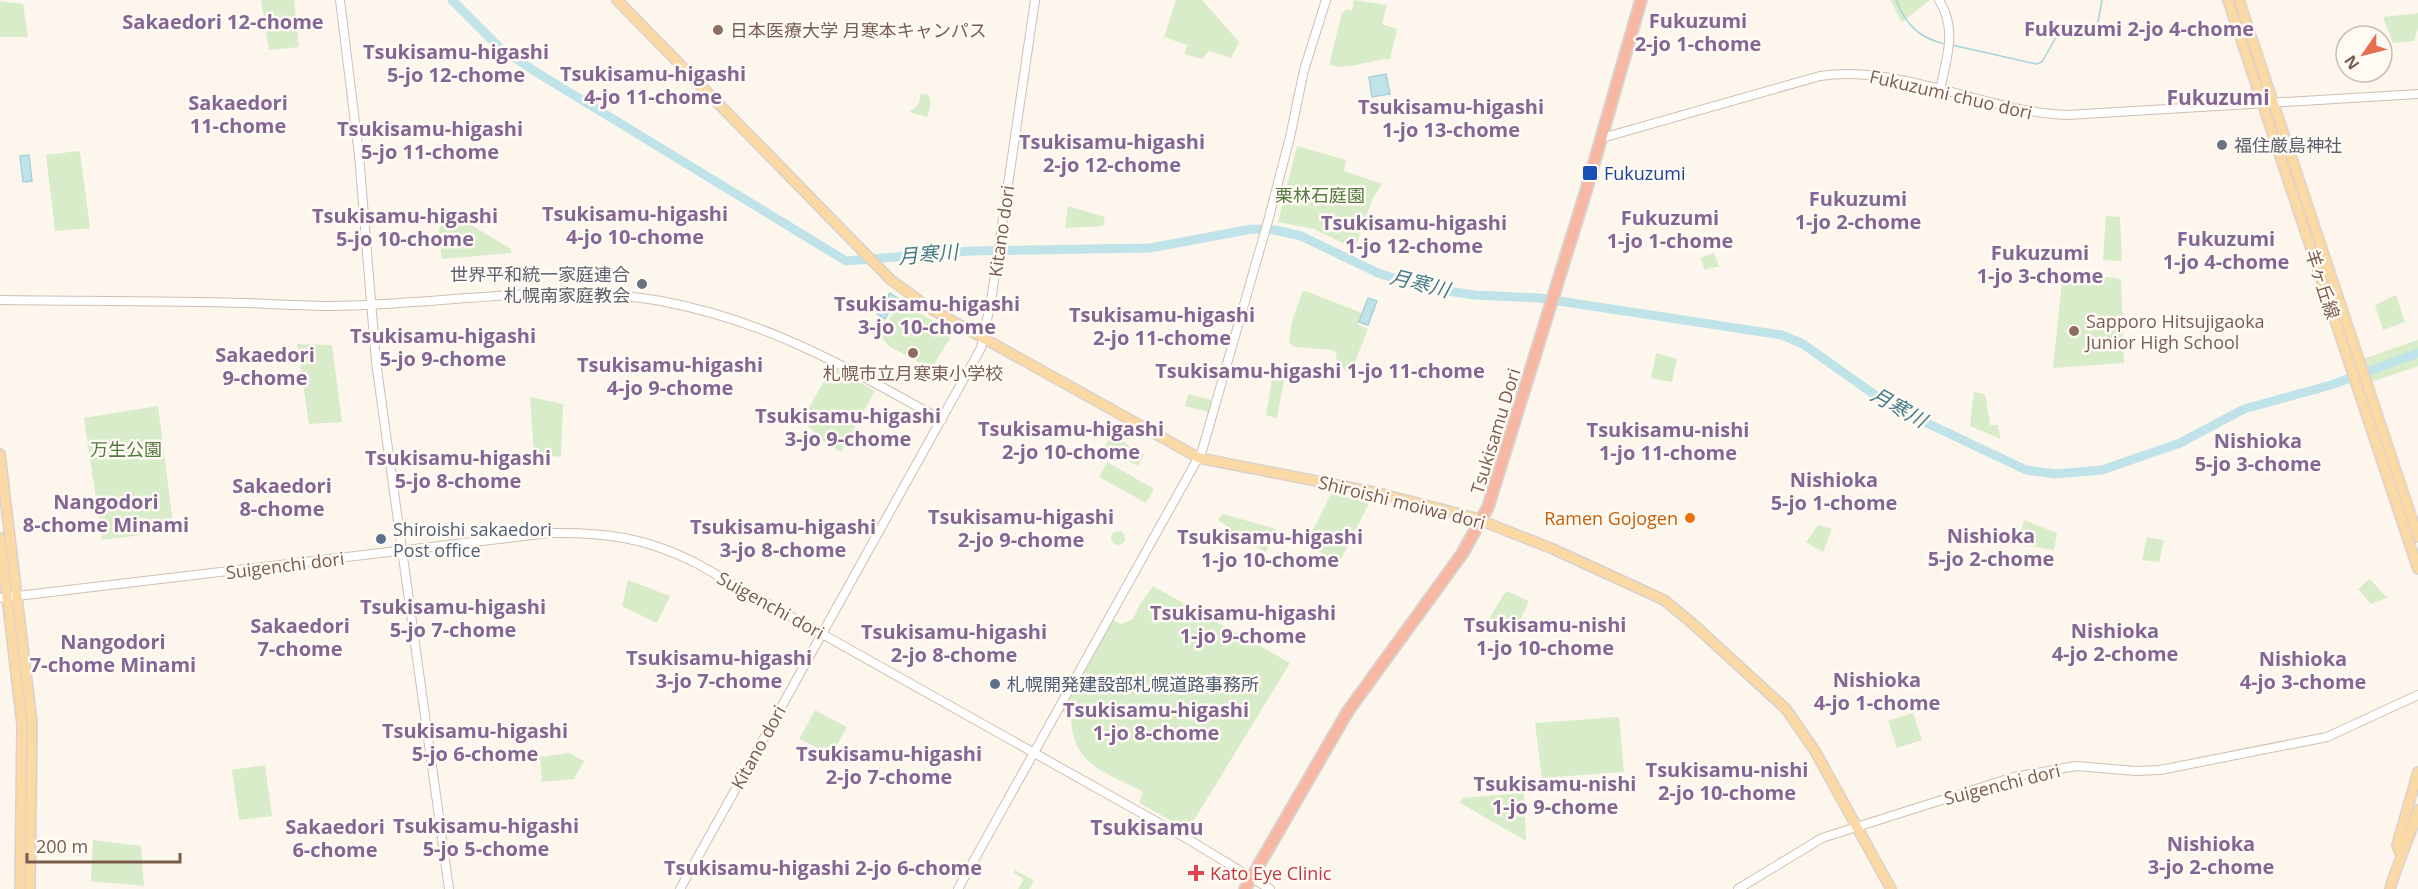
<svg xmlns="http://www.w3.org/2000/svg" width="2418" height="889" font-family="'Open Sans','Noto Sans JP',sans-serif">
  <rect width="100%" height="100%" fill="#fdf6ec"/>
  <path fill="#d8ecc9" d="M261,0H294L299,47L269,50Z
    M1176,0H1202L1239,42L1231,58L1209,51L1202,59L1184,54L1187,45L1164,37Z
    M1354,0L1387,5L1382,24L1397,29L1390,59C1369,59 1350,71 1330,65V61L1342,13L1347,9L1352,11Z
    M1890,0H1930L1902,22Z
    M0,1L23,4L28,37H0Z
    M2418,13V28L2414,41L2393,43L2383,17Z
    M921,94H928L931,103L927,117L909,112L918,105Z
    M1297,146L1346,160L1344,171L1382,184L1372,200L1355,249L1314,229L1278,222Z
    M78,151L80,153L90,228L55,231L46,155Z
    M1068,206L1105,217L1103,226L1065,228Z
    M450,212L511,249V253L442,259L439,229Z
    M2106,216L2120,217L2122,261L2103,260Z
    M1714,253L1719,266L1705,270L1700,258Z
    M2063,271L2121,279L2124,363L2053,368Z
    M1303,290L1362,313L1358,325L1368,329L1352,369L1347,372L1337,362L1336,353L1332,350L1294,347L1289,342L1292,321Z
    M2396,295L2405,322L2383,330L2375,305Z
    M900,301L953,333L931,369L889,346L880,335Z
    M2418,340V366L2371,382L2363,359Z
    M297,344L332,345L342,422L309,424Z
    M1656,353L1677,359L1672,382L1651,378Z
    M832,367L875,391L841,452L823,441L802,420Z
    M1274,367L1286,370L1277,418L1266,415Z
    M1974,392L1984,394L1986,397L1990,425H1997L2001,439L1970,426Z
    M1188,394L1212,400L1209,412L1185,406Z
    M530,397L563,404L561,457L534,454Z
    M158,406L174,531L102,540L84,418Z
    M1112,435L1144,455L1138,466L1104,448Z
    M1107,462L1154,489L1146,503L1099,477Z
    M1331,493L1369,503L1339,563L1306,545Z
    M1223,514L1276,529L1266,552L1225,530L1227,526L1218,520Z
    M2024,520L2057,533L2054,550L2011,543L2013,529L2021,532Z
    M1818,525L1832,529L1823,552L1806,542Z
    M1111 538a7 7 0 1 1 14 0a7 7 0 1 1-14 0Z
    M2147,537L2164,540L2159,562L2142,560Z
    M2370,579L2387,598L2371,604L2358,589Z
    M628,580L670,596L657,623L622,606Z
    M1153,586L1290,663L1188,830L1139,803L1143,792C1105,771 1074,767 1071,719L1062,710L1112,619L1121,624L1133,619L1139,606Z
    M1506,591L1529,601L1518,625L1499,627L1488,620Z
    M815,710L847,727L832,755L799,739Z
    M1913,713L1922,740L1897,748L1888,721Z
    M1619,717L1624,772L1542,778L1535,723Z
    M569,753L584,761L574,779L542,782L540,757Z
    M265,765L272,816L239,820L232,770Z
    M1524,793L1526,841L1460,803L1462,798Z
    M93,840L141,846L144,886L91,881Z
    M1015,870L1034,881L1029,889H1018L1024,879L1014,873Z"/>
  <path fill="#bfe3e8" stroke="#a5d3da" stroke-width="1.5" d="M1386,74L1390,94L1372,97L1369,77Z
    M29,155L32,181L23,182L20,156Z
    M890,293L897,298L885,319L877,314Z
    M1368,298L1377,301L1368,325L1359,322Z"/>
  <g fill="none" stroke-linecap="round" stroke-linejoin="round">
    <path stroke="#a5d3da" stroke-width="1.5" d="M1896,0C1906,25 1919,38 1945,44
      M1952,45L2036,64L2042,62L2059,32L2064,30L2092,34L2097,27L2102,0"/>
    <path stroke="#bfe3e8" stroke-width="9" d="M452,0L500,48L536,72L846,261L971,251L1150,248L1252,229L1275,230L1301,236L1378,273L1420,287L1475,295L1539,298L1782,335L1803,344L1889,405L2026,470L2055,474L2102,470L2180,443L2244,409L2331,385L2418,353"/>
    <g stroke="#d1beb0" stroke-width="10">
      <path id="minor" d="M340,0L359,155L376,362L449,889
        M1939,0C1958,31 1946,58 1940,91
        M1602,138L1820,76C1902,64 1985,112 2067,115L2418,94
        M0,300C83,301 166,301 248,303C276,304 303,306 331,306C442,305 551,282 661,301C769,321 847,368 942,420
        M0,598L549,533C603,532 644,537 694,562L1191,841L1270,889
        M680,889L981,348L991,301L1035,0
        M958,889L1202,451L1268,221L1290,137L1304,70L1326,0
        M1738,889L1822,838L2014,777L2076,766L2136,771L2160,770L2327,737L2418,695"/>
    </g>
    <g stroke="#dad1cd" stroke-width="12">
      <path id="major" d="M617,0L891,280L931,309L1199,458L1378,493L1472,517L1553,549L1664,600L1692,623L1786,709L1815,751L1891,889
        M2228,0L2418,569
        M2239,0L2418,537
        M0,454L32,723L30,889
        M0,538L22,724L20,889
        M2400,853L2397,845L2418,772
        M2390,889C2398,861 2410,838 2418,810"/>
    </g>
    <g stroke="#dad1cd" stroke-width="14">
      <path id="highway" d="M1245,889L1348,711L1462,554L1488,507L1586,191L1641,0"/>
    </g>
    <use href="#minor" stroke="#fff" stroke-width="8"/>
    <use href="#major" stroke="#fbd9a5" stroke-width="9"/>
    <use href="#highway" stroke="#f7b7a3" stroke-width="10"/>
  </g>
  <g fill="#8d6e63" stroke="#fffaf3" stroke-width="2">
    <circle cx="718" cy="30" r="6"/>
    <circle cx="2074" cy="331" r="6"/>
    <circle cx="913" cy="353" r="6"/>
  </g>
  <g fill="#6b7280" stroke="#fffaf3" stroke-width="2">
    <circle cx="2222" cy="145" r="6"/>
    <circle cx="642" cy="284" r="6"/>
  </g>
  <rect fill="#1a4fb4" stroke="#fffaf3" stroke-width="2" x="1582" y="165" width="16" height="16" rx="3"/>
  <circle fill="#e8710a" stroke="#fffaf3" stroke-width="2" cx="1690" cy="518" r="6"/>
  <g fill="#5c6f8a" stroke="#fffaf3" stroke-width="2">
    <circle cx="381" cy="539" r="6"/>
    <circle cx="995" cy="684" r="6"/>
  </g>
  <path fill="#e0444e" stroke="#fffaf3" stroke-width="2" d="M1193 864h6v6h6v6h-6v6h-6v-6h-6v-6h6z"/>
  <g text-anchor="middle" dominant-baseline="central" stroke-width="5" stroke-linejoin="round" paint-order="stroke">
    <g font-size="18" fill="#785e54" stroke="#fffaf3" text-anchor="start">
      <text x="730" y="30">日本医療大学 月寒本キャンパス</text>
      <text x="2086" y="321">Sapporo Hitsujigaoka<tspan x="2086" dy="21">Junior High School</tspan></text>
      <text x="913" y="373" text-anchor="middle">札幌市立月寒東小学校</text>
    </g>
    <g font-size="18" fill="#7a5c4d" stroke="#fffaf3">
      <text transform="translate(1951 94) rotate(13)">Fukuzumi chuo dori</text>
      <text transform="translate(1001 231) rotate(-82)">Kitano dori</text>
      <text transform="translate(2323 284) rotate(72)">羊ヶ丘線</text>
      <text transform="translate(1495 431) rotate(-73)">Tsukisamu Dori</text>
      <text transform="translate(1402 502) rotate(14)">Shiroishi moiwa dori</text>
      <text transform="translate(285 565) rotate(-7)">Suigenchi dori</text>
      <text transform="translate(771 605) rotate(29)">Suigenchi dori</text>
      <text transform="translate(758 747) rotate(-61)">Kitano dori</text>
      <text transform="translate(2002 784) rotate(-14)">Suigenchi dori</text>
    </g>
    <g font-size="18" fill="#5b616d" stroke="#fffaf3" text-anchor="start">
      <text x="2234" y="145">福住厳島神社</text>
      <text x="630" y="274" text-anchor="end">世界平和統一家庭連合<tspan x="630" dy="21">札幌南家庭教会</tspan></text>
    </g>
    <g font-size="18" fill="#164399" stroke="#fffaf3" text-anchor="start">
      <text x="1604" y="173">Fukuzumi</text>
    </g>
    <g font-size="18" fill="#537a41" stroke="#fffaf3">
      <text x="1320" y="195">栗林石庭園</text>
      <text x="126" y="449">万生公園</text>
    </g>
    <g font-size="18" fill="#c56008" stroke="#fffaf3" text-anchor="end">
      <text x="1678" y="518">Ramen Gojogen</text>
    </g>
    <g font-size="18" fill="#4e5e75" stroke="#fffaf3" text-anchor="start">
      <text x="393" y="529">Shiroishi sakaedori<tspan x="393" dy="21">Post office</tspan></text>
      <text x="1007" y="684">札幌開発建設部札幌道路事務所</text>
    </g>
    <g font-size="18" fill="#be3a42" stroke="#fffaf3" text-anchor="start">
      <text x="1210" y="873">Kato Eye Clinic</text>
    </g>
    <g font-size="20" font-weight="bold" fill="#846695" stroke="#fffaf3">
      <text x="1698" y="20">Fukuzumi<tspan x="1698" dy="23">2-jo 1-chome</tspan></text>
      <text x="223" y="21">Sakaedori 12-chome</text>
      <text x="2139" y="28">Fukuzumi 2-jo 4-chome</text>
      <text x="456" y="51">Tsukisamu-higashi<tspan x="456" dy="23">5-jo 12-chome</tspan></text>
      <text x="653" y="73">Tsukisamu-higashi<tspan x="653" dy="23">4-jo 11-chome</tspan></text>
      <text x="238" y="102">Sakaedori<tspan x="238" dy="23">11-chome</tspan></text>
      <text x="1451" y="106">Tsukisamu-higashi<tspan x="1451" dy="23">1-jo 13-chome</tspan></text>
      <text x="430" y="128">Tsukisamu-higashi<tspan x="430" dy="23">5-jo 11-chome</tspan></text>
      <text x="1112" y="141">Tsukisamu-higashi<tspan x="1112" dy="23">2-jo 12-chome</tspan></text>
      <text x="1858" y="198">Fukuzumi<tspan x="1858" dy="23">1-jo 2-chome</tspan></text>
      <text x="635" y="213">Tsukisamu-higashi<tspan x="635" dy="23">4-jo 10-chome</tspan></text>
      <text x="405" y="215">Tsukisamu-higashi<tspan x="405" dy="23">5-jo 10-chome</tspan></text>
      <text x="1670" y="217">Fukuzumi<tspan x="1670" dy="23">1-jo 1-chome</tspan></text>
      <text x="1414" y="222">Tsukisamu-higashi<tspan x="1414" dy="23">1-jo 12-chome</tspan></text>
      <text x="2226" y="238">Fukuzumi<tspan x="2226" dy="23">1-jo 4-chome</tspan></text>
      <text x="2040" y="252">Fukuzumi<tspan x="2040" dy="23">1-jo 3-chome</tspan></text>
      <text x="927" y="303">Tsukisamu-higashi<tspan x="927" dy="23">3-jo 10-chome</tspan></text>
      <text x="1162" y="314">Tsukisamu-higashi<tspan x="1162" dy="23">2-jo 11-chome</tspan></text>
      <text x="443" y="335">Tsukisamu-higashi<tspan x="443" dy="23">5-jo 9-chome</tspan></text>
      <text x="265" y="354">Sakaedori<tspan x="265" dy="23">9-chome</tspan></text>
      <text x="670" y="364">Tsukisamu-higashi<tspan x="670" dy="23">4-jo 9-chome</tspan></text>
      <text x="1320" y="370">Tsukisamu-higashi 1-jo 11-chome</text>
      <text x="848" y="415">Tsukisamu-higashi<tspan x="848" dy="23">3-jo 9-chome</tspan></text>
      <text x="1071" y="428">Tsukisamu-higashi<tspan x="1071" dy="23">2-jo 10-chome</tspan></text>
      <text x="1668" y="429">Tsukisamu-nishi<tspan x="1668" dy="23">1-jo 11-chome</tspan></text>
      <text x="2258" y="440">Nishioka<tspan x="2258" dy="23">5-jo 3-chome</tspan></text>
      <text x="458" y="457">Tsukisamu-higashi<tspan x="458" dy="23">5-jo 8-chome</tspan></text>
      <text x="1834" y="479">Nishioka<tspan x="1834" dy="23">5-jo 1-chome</tspan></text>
      <text x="282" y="485">Sakaedori<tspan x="282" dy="23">8-chome</tspan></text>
      <text x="106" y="501">Nangodori<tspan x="106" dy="23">8-chome Minami</tspan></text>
      <text x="1021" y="516">Tsukisamu-higashi<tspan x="1021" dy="23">2-jo 9-chome</tspan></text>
      <text x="783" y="526">Tsukisamu-higashi<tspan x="783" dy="23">3-jo 8-chome</tspan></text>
      <text x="1991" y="535">Nishioka<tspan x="1991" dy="23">5-jo 2-chome</tspan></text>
      <text x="1270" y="536">Tsukisamu-higashi<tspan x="1270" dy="23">1-jo 10-chome</tspan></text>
      <text x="453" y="606">Tsukisamu-higashi<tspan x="453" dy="23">5-jo 7-chome</tspan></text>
      <text x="1243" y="612">Tsukisamu-higashi<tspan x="1243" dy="23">1-jo 9-chome</tspan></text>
      <text x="1545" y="624">Tsukisamu-nishi<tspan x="1545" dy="23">1-jo 10-chome</tspan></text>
      <text x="300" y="625">Sakaedori<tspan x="300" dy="23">7-chome</tspan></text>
      <text x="2115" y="630">Nishioka<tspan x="2115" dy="23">4-jo 2-chome</tspan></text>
      <text x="954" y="631">Tsukisamu-higashi<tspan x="954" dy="23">2-jo 8-chome</tspan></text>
      <text x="113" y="641">Nangodori<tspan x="113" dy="23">7-chome Minami</tspan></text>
      <text x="719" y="657">Tsukisamu-higashi<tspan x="719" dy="23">3-jo 7-chome</tspan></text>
      <text x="2303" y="658">Nishioka<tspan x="2303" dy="23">4-jo 3-chome</tspan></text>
      <text x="1877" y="679">Nishioka<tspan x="1877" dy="23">4-jo 1-chome</tspan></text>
      <text x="1156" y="709">Tsukisamu-higashi<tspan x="1156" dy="23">1-jo 8-chome</tspan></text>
      <text x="475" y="730">Tsukisamu-higashi<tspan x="475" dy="23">5-jo 6-chome</tspan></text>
      <text x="889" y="753">Tsukisamu-higashi<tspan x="889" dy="23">2-jo 7-chome</tspan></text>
      <text x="1727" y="769">Tsukisamu-nishi<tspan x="1727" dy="23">2-jo 10-chome</tspan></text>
      <text x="1555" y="783">Tsukisamu-nishi<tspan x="1555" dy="23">1-jo 9-chome</tspan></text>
      <text x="486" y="825">Tsukisamu-higashi<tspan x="486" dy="23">5-jo 5-chome</tspan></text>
      <text x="335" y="826">Sakaedori<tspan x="335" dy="23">6-chome</tspan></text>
      <text x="2211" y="843">Nishioka<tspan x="2211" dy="23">3-jo 2-chome</tspan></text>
      <text x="823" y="867">Tsukisamu-higashi 2-jo 6-chome</text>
    </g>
    <g font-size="20" font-style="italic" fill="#437c86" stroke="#fffaf3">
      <text transform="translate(928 254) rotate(-5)">月寒川</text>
      <text transform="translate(1420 283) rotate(14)">月寒川</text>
      <text transform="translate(1899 407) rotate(29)">月寒川</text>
    </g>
    <g font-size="21" font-weight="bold" fill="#846695" stroke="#fffaf3">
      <text x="2218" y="97">Fukuzumi</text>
      <text x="1147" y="827">Tsukisamu</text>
    </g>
  </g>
  <g transform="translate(2364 54) rotate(235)"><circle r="28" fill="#fffaf3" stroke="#cabbb1" stroke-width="1.5"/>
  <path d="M0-4.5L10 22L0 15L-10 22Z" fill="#e76f51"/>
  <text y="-9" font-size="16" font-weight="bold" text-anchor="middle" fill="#7a5c4d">N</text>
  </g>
  <path d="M27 853v9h153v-9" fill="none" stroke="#7a5c4d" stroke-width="3"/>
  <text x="36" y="853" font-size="18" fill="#7a5c4d" stroke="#fffaf3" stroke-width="4.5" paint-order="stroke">200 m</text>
</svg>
